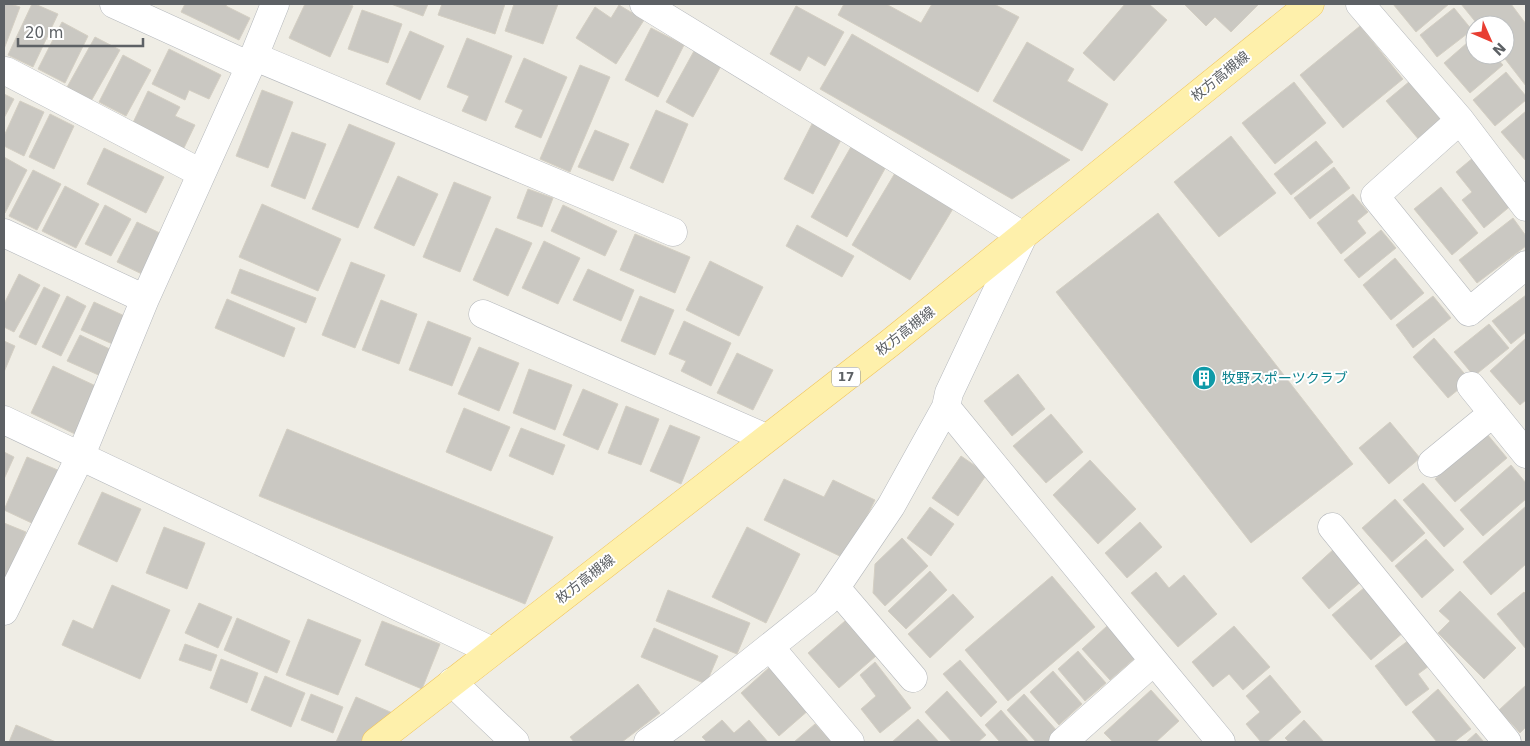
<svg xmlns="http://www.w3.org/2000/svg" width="1530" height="746" font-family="'DejaVu Sans','Noto Sans JP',sans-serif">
  <rect width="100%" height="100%" fill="#efede5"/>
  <path fill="#cac8c2" stroke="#d4cfc3" d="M4,4H10L20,7L4,49Z
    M32,4H35L58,14L33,67L8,55Z
    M185,4H227L226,6L250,18L239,40L181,12Z
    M305,4H347L353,6L330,57L289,38Z
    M391,4H428L423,16Z
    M442,4H505L495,34L438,15Z
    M514,4H558L543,44L505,31Z
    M844,4H886L921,23L932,4H994L1019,17L978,92L838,15Z
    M1125,4H1149L1167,20L1114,81L1083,53Z
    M1184,4H1259L1231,32L1215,17L1206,26Z
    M1393,4H1449L1416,32Z
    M1461,4H1511L1526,24V86L1502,55H1505V25H1478Z
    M619,5L644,20L616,64L576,38L595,7L611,18Z
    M796,6L844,32L825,66L808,56L800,71L770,54Z
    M1454,8L1472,30L1437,57L1420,35Z
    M362,10L402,24L388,63L348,49Z
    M62,22L88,36L65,83L38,69Z
    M1360,26L1403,79L1343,128L1300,75Z
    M651,28L684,45L658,97L625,80Z
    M410,31L444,46L420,100L386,84Z
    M852,34L1070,160L1012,199L820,89Z
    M1475,36V55H1494L1503,65L1470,93L1444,63Z
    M95,37L120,50L90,103L66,89Z
    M467,38L512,56L486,121L462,111L469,96L447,87Z
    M1027,42L1074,69L1067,81L1108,104L1082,151L993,101Z
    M169,49L221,75L209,99L189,90L185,100L152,84Z
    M694,51L721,66L693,117L666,102Z
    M123,55L151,70L126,116L99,102Z
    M524,58L567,77L541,138L515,127L523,110L505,102Z
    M580,65L610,77L570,172L540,159Z
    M1506,72L1526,96V100L1495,126L1473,100Z
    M1410,81L1443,122L1420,141L1386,101Z
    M1294,82L1326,123L1275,164L1242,123Z
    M262,90L293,102L268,168L236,156Z
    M148,91L180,107L175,116L195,125L181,154L130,129Z
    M4,94L14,99L4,118Z
    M20,101L44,112L24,156L4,146V136Z
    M656,110L688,124L663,183L630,168Z
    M1526,111V161L1501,132Z
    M50,114L74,126L54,169L29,157Z
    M813,122L842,138L813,194L784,179Z
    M349,124L395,143L358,228L312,209Z
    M595,130L629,144L613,181L578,167Z
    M292,132L326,144L305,199L271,186Z
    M1231,136L1276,193L1219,237L1174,182Z
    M1316,141L1333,162L1291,195L1274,174Z
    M852,145L887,165L847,237L811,217Z
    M104,148L164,177L146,213L87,184Z
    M4,157L27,170L5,213L4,212Z
    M1474,157L1513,204L1484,228L1462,200L1472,192L1456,172Z
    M1334,167L1350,188L1310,219L1294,198Z
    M33,170L61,184L37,230L9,216Z
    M895,173L954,207L910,280L852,245Z
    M398,176L438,194L414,246L374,228Z
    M454,182L491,197L460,272L423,257Z
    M65,186L99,204L76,248L42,231Z
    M1441,187L1478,233L1452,255L1414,209Z
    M528,189L553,198L542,227L517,218Z
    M1353,194L1368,212L1357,221L1366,233L1341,254L1317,223Z
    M262,204L341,239L318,291L239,257Z
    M105,205L131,219L111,256L85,244Z
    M563,205L617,231L605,256L551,231Z
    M1158,213L1353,464L1251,543L1056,292Z
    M1513,218L1526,236V246L1477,283L1459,260Z
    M137,222L166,236L146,276L117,262Z
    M797,225L854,256L842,277L786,246Z
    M496,228L532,243L508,296L473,280Z
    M1381,230L1396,248L1359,278L1344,260Z
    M635,234L690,257L675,293L620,270Z
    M544,241L580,258L558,304L522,288Z
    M1395,258L1424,293L1391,320L1363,285Z
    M710,261L763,287L739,336L686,310Z
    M351,262L385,275L355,348L322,335Z
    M240,269L316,298L306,323L231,293Z
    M588,269L634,290L621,321L573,300Z
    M19,274L40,285L14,332L4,327V304Z
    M44,287L60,295L36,345L19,337Z
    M1526,295V332L1511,344L1492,321Z
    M67,296L86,306L61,356L42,347Z
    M640,296L674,310L655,355L621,341Z
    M1433,296L1451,318L1413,348L1396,325Z
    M227,299L295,328L284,357L215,328Z
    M381,300L417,314L399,364L362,350Z
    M94,302L129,318L117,346L81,330Z
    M428,321L471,338L452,386L409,370Z
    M684,321L731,343L711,386L681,371L686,361L669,354Z
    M1489,324L1509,348L1474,376L1454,352Z
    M80,335L116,352L103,377L67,361Z
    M1434,338L1470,380L1448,398L1413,357Z
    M1526,338V400L1520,405L1490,371Z
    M4,341L15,346L4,372Z
    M479,347L519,363L499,411L458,394Z
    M737,353L773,370L753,410L717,393Z
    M53,366L98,387L75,434L31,413Z
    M529,369L572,385L555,430L513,413Z
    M1018,374L1045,409L1012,436L984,401Z
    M583,389L618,404L598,450L563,435Z
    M626,406L659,419L641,465L608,453Z
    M464,408L510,427L491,471L446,452Z
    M1051,414L1083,452L1046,483L1013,446Z
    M1390,422L1420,458L1389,484L1359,448Z
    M670,425L700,437L681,484L650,471Z
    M521,428L565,445L553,475L509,456Z
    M287,429L553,537L525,604L259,496Z
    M1487,434L1507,458L1455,502L1435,479Z
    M4,452L14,457L4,479Z
    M961,456L987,474L958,516L932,498Z
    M27,457L60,471L36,525L4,510Z
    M1090,460L1136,509L1098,544L1053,495Z
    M1511,465L1526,483V499L1483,536L1460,510Z
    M784,479L824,497L833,480L875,500L846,559L764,520Z
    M1423,483L1464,529L1444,547L1403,500Z
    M102,492L141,509L117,562L78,544Z
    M1395,499L1425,533L1392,562L1362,528Z
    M1526,506V564L1491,595L1463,562Z
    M930,507L954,524L931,556L907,538Z
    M1140,522L1162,547L1127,578L1105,553Z
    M4,523L26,532L4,584Z
    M164,527L205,543L187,589L146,573Z
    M747,527L800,554L766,623L712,597Z
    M902,538L928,566L885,606L873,593L875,564Z
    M1426,539L1454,570L1422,598L1395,566Z
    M1335,548L1363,580L1329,609L1302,578Z
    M930,571L947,590L906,629L888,611Z
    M1156,572L1169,588L1184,575L1217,614L1178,647L1131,593Z
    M1052,576L1095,627L1008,701L965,650Z
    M112,585L170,610L140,679L62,645L73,620L93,629Z
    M1365,587L1404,632L1371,660L1332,615Z
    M668,590L750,623L737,654L656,621Z
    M1460,591L1516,648L1484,679L1438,633L1450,621L1439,611Z
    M1524,592L1526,594V649L1497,614Z
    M953,594L974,617L930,658L908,634Z
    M199,603L232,617L218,648L185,633Z
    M237,618L290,641L277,673L224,650Z
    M308,619L361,640L338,695L286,675Z
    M382,621L440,644L422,689L365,665Z
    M845,621L876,656L839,688L808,653Z
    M1107,626L1135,658L1110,680L1082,649Z
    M1234,626L1270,667L1243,690L1229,674L1213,687L1192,662Z
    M654,628L718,656L706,684L641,657Z
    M1409,640L1429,666L1418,674L1429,689L1406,706L1375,666Z
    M185,644L217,655L211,671L179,660Z
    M1078,651L1106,683L1085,701L1058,669Z
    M221,659L258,673L247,703L210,688Z
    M960,660L997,702L981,717L943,674Z
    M875,662L911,708L880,733L861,709L876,696L860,675Z
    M772,665L810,709L779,736L741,693Z
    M1053,671L1082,704L1059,725L1030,692Z
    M1270,675L1301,712L1267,742H1261L1246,724L1260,712L1246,696Z
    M265,676L305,693L291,727L251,710Z
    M638,684L660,713L622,742H574L570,737Z
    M1526,685V727L1520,733L1499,710Z
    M1438,689L1471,729L1454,742H1437L1412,712Z
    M1151,690L1179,721L1156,742H1113L1104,733Z
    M947,691L986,735L978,742H952L925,712Z
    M311,694L343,707L333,733L301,720Z
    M1024,694L1058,732L1047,742H1036L1007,710Z
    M356,697L397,715L359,742H336Z
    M1001,710L1029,742H1000L985,725Z
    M918,719L939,742H892Z
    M722,720L734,733L749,720L768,742H707L702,737Z
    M1304,720L1324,742H1289L1285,738Z
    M815,724L832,742H794Z
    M16,725L56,742H9Z
    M1476,733L1484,742H1466Z"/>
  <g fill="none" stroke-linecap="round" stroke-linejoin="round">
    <g stroke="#b5b8bc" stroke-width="29">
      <path id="minor" d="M114,4L250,66
        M644,4L1023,236L949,393L946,407L891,506L826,602L673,724L648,742
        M1360,4L1460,120L1526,207
        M253,56L673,232
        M6,71L201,173
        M1460,120L1375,196L1469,312L1526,265
        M4,233L145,299
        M483,314L766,438
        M1471,386L1526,454
        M946,407L1154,661L1221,742
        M4,420L492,651
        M1432,463L1493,413
        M1332,527L1507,742
        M836,588L913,678
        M4,611L81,455L145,299L250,66L275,4
        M770,647L850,742
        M452,682L515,742
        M1063,742L1154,661"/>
    </g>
    <g stroke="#f1c55d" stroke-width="29">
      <path id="major" d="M376,742L890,343L1310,4"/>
    </g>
    <use href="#minor" stroke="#fff" stroke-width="28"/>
    <use href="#major" stroke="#fef0ab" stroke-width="28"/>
  </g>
  <defs>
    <g id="building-disc" transform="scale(1.25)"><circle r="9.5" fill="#0f9aa8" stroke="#fff"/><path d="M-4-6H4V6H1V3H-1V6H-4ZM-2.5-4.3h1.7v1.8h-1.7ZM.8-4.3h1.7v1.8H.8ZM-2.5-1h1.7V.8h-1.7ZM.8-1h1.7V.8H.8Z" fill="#fff"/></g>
  </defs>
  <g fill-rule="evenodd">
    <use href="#building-disc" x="1204" y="378"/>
  </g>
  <g text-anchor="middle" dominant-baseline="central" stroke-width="4" stroke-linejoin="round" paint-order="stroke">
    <rect fill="#fff" stroke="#8e9093" stroke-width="1" x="832" y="367.5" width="28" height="19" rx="4"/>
    <g font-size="12" font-weight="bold" fill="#5d6165">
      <text x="846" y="377">17</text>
    </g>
    <g font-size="14" fill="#5d6165" stroke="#fff">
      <text transform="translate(1220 76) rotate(-39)">枚方高槻線</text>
      <text transform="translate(905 331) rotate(-38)">枚方高槻線</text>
      <text transform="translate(585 579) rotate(-38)">枚方高槻線</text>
    </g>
    <g font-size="14" fill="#0d838f" stroke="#fff" text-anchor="start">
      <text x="1222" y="378">牧野スポーツクラブ</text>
    </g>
  </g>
  <rect width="1530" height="746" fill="none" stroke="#5d6165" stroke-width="10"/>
  <g transform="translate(1490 40) rotate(135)"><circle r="24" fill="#ffffff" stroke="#bec0c1"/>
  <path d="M0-4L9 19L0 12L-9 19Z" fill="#e83e32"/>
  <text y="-8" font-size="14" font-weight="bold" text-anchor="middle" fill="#5d6165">N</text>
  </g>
  <path d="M18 38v8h125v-8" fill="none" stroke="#5d6165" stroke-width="2.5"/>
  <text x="25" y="38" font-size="15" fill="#5d6165" stroke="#ffffff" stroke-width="4" paint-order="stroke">20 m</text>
</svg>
